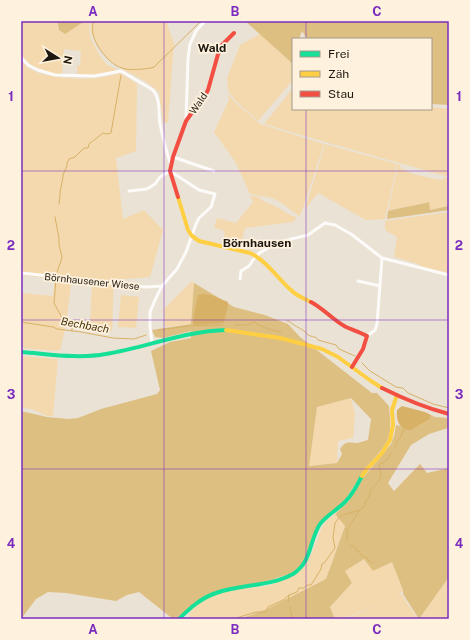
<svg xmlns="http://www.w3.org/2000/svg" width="470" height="640" font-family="'Public Sans',sans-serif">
  <rect width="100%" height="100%" fill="#eae2d5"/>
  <path fill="#f3d9ad" d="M21,21H56L59,30L65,33L85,21H89L90,37L100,56L107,65L118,70L94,75L77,74V65L80,66L81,51L64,49L62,74C45,74 33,68 21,56Z
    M90,21H166L174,43L168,123L163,122L159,92L145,81L122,69L107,59L95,41L91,33Z
    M260,34L293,64V80L258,121L236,101L228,91L227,78L240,45Z
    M21,59C23,62 25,65 27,67C40,78 81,80 98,78C105,77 112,75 120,73L137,84L136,151L116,158L123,219L144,210L163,230L150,277L114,280L112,331L90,329L92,280L72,277L66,325L60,351L21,348V293L53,296L55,279L22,275L21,284Z
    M293,88V109H431V107L449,109V177L325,142L264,124Z
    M228,94L235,102L260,124L324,144L302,211L299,216L280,202L272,198L250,194L236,163L214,132L229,100Z
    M325,144L397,164L385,219L366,220L318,193L305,209Z
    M398,164L401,165L400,167C406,174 433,179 443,180L444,177L449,178V206L430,210L428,202C415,206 401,207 388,211Z
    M250,196L260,197L261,200L273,205L292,216L297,217L293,222L245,228L241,245L223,244L225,231L214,228L217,218L236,223L253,202Z
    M449,212V274L419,266V264L394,257L397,237L385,230V221Z
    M192,281L194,283L191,324L165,327L164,309Z
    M121,295L139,297L136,328L118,327Z
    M21,356L58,359L53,416H47L32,409L21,408Z
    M351,398L355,414L353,438L338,441L337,463L308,466L317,407Z
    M335,514L345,525L326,579L267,609L240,619H188L191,610L203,600L216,594L229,590L261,587L271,585L286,578L303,568L311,555L322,527L326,521Z
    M364,559L392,562L404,590L396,597L344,619H335L330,607L352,583L344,571Z
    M449,577V619H419Z
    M401,594L418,619H346L396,597Z"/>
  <path fill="#debf82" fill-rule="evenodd" d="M57,21H85L65,34L59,30Z
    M245,21H449V105L431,104V39H307L302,31L299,39H293V64Z
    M429,202L430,210L449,206V210L387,219L388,211C402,207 415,206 429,202Z
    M194,283L234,307L265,315L288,324L300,337L372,393H377L389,406L390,419V431L388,439L384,447L365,469L345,500L325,517L302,564L297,569L292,573L265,582L211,593L179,619H173L139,592L127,595L116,601L66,593L48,592L36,599L21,619V411L47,417L69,419L78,418L101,409L157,394L160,390L151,351L170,342L191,338V331L163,338L155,337L152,330L191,324ZM351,398L371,419L368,440C364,441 361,442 358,443C349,443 346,440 340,449L342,454L337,463L309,466L317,407Z
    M431,415L435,417L449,418V429L448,428L429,434L411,445L388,483L394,491L420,464L427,473L449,468V577L419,619L403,594V590L392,562L373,571L364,559L345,571L352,583L330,607L335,619H240L267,609L326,579L345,526L335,514L349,501L363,478L391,444L394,436L396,425C401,425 405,429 410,431L430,419Z"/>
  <path fill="#d7b166" d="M202,294L211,295L228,302V305L224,323L195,325L193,324V320L198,295Z
    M402,406L425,412L431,415L430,419L410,431C399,427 396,422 397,410Z"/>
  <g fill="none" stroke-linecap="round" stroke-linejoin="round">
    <path stroke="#d7b166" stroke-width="1" d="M93,21C93,25 92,30 93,34C95,46 110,65 122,68C130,71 143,69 151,68L154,67L201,21
      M59,204L60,196V192L63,177V175L67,166V163L69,159L75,157L84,148H88L89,144L103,133L107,134L111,133L121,75
      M55,217L59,238V245L62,257L61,261L56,275
      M56,279L54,303L66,325L72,328V331
      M287,321H289C296,328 303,328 308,335C312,337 316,336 318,340L336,345L339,349L355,356
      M21,322L53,327L57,329L81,332L113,338L134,339L146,335
      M235,325H247L254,322C260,327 273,331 281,332
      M158,330L189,326L223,325
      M362,363L370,371L396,387L403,388L408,393L415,396L433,404L449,408
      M395,447L396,445L397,441L401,437L404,428
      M347,541V530L359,511
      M350,545L355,547L357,551H359L361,555L367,558L368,560L372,563
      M288,602L289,595
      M290,607C291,611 291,615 292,619
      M233,619L256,612H266L268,607L283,600L289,595L297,592L299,588H304L307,585H311L321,569L322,564L325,562L335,548L333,537L335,523L340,516L360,510L364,507L366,501L369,497L371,489L376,484L380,479L381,474L379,466L380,464L386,461L391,453"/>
    <path stroke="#fcfbf9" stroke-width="3" d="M21,57L28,65L38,70L55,75L94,76L121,71L153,90C161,99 158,112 160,124C163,138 166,152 171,165
      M186,120L188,58L190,44L196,31L205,21
      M173,157L214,171
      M129,191L147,189L155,184L160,177L170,171L199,190L215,194L211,207L199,218L196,224L186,252L177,269L162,286L156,298L150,312V327L152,343
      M22,273L146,287L162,286
      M240,279L241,271L249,266L256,256L261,252L279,242L308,235L325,223L335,225L351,234L382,258L449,275
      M358,281L380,286
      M367,336L375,330L377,324L382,258"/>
    <path stroke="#16e098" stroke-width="4" d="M21,352C49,354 78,359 106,354C147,347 185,331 226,330
      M179,619C190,608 201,598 216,593C241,584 269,587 293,574C312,562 309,541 320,524C327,515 337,510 345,502C353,494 357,485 362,476"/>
    <path stroke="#ffcf43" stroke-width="4" d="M178,197L188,230L192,236L199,241L250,253C267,261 278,279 292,291C297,296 305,299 311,302
      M226,330L280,338L322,349L338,357L371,381L382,388
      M362,476L367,469L382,453L390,440L393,425L392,410L397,395"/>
    <path stroke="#f24e42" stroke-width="4" d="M178,197L170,171L173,157L186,121L193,111L201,103L208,90L220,47L234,33
      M311,302C324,309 333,320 346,327C353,330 360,332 367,336L363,349L352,367
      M382,388C404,399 426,408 449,414"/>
  </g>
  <path fill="none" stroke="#7b2cbf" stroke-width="1" stroke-opacity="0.55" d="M164,21V619M306,21V39M306,109V619M21,171H449M21,320H449M21,469H449"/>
  <g text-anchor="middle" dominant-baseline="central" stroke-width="3.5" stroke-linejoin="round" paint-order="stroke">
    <g font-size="10" fill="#1d170f" stroke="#fef2de">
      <text transform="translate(198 103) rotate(-56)">Wald</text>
      <text transform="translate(92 281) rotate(6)">Börnhausener Wiese</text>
    </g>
    <g font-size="11" font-style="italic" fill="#4c370d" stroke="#fef2de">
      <text transform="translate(85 325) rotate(10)">Bechbach</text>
    </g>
    <g font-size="12" font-weight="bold" fill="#1d170f" stroke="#fef2de">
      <text x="212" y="48">Wald</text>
      <text x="257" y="243">Börnhausen</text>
    </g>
  </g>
  <rect width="470" height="640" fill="none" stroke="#fef2de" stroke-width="44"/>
  <rect x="292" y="38" width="140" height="72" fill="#fef2de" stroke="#a49a8b"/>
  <rect x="300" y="51" width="20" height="6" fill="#16e098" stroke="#a49a8b"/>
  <text x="328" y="58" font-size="12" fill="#1d170f">Frei</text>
  <rect x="300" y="71" width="20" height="6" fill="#ffcf43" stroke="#a49a8b"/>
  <text x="328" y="78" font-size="12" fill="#1d170f">Zäh</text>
  <rect x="300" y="91" width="20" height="6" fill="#f24e42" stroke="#a49a8b"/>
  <text x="328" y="98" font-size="12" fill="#1d170f">Stau</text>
  <g transform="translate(58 58) rotate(101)" stroke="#fef2de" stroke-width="3" paint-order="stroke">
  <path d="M0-3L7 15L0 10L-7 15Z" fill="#1d170f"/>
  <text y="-6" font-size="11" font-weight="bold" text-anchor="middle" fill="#1d170f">N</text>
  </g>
  <rect x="22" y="22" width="426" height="596" fill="none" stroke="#7b2cbf" stroke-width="1.5"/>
  <g font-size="13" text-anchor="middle" font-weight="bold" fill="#7b2cbf">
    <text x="93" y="16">A</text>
    <text x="235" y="16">B</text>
    <text x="377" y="16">C</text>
    <text x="11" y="101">1</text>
    <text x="459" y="101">1</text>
    <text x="11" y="250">2</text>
    <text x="459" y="250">2</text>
    <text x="11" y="399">3</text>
    <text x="459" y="399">3</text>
    <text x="11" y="548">4</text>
    <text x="459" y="548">4</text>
    <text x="93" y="634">A</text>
    <text x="235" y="634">B</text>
    <text x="377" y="634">C</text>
  </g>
</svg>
